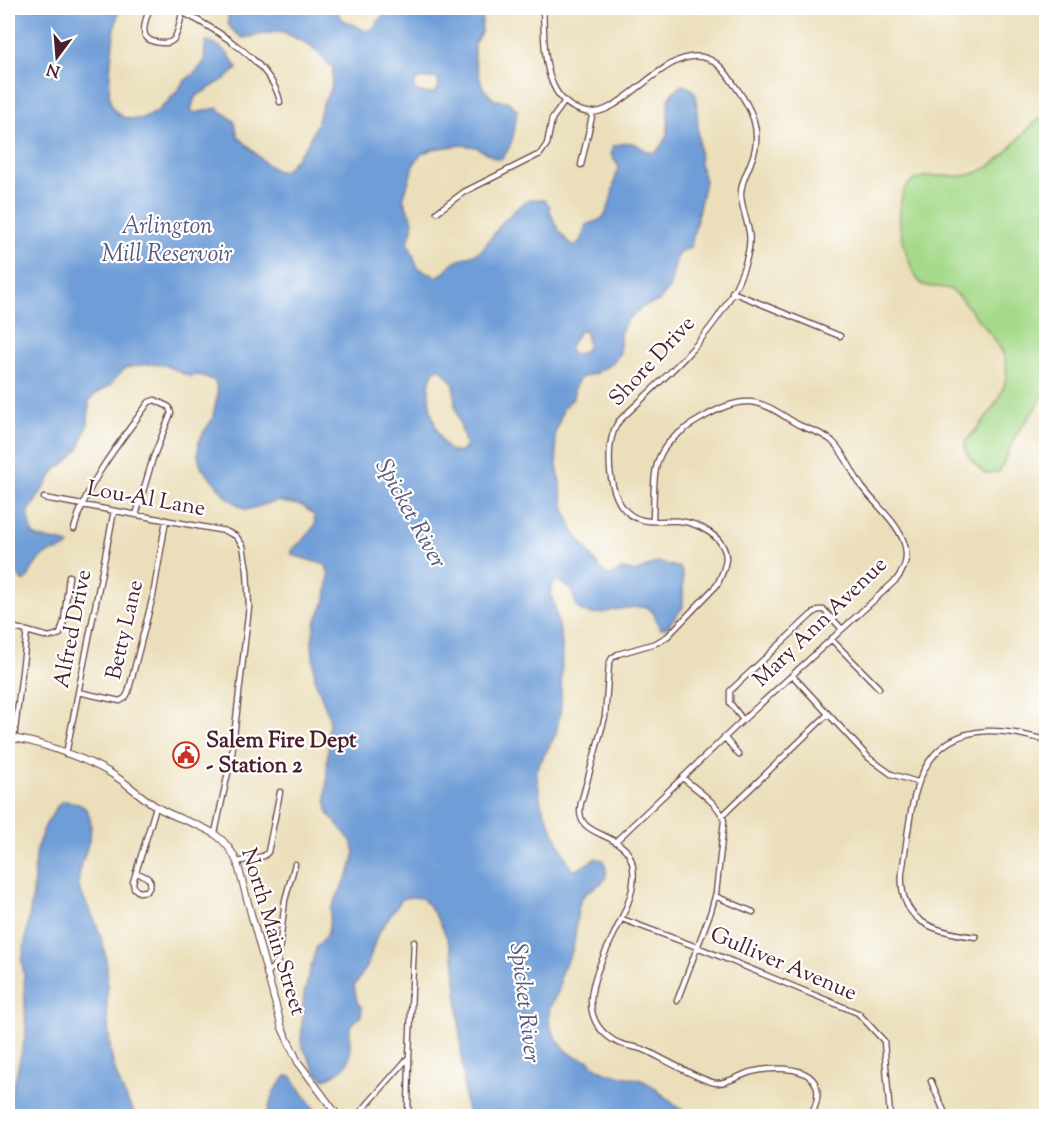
<svg xmlns="http://www.w3.org/2000/svg" width="1054" height="1124" font-family="'Sorts Mill Goudy',serif">
  <rect width="100%" height="100%" fill="#fff"/>
  <filter id="ink" filterUnits="userSpaceOnUse"><feTurbulence type="fractalNoise" baseFrequency=".0167" numOctaves="2"/><feDisplacementMap in="SourceGraphic" scale="12" xChannelSelector="R" yChannelSelector="G"/><feConvolveMatrix kernelMatrix="1 2 1 2 8 2 1 2 1" color-interpolation-filters="sRGB"/></filter>
  <filter id="wash" filterUnits="userSpaceOnUse"><feTurbulence type="fractalNoise" baseFrequency=".008" numOctaves="4" result="noise"/><feDisplacementMap in="SourceGraphic" scale="24" xChannelSelector="R" yChannelSelector="G"/><feGaussianBlur stdDeviation="1.35" result="paint"/><feColorMatrix in="noise" values="0 0 0 0 0 0 0 0 0 0 0 0 0 0 0 0 0 1.4 0 .05"/><feComposite in="paint" operator="in"/></filter>
  <g filter="url(#wash)">
    <rect width="100%" height="100%" fill="#ebdfbb"/>
    <path fill="#a6da8a" stroke="#787c5a" stroke-width="1.5" d="M1046,114V387C1041,407 1025,419 1015,437C1009,448 1005,461 999,472L984,473C976,464 963,455 965,442C982,424 1011,392 1006,364C1004,349 990,333 980,322C972,313 963,299 953,291C945,285 931,289 922,284C912,278 901,237 900,225C899,215 900,198 905,189C916,169 950,179 969,175C1003,168 1019,131 1046,114Z"/>
    <path fill="#6e9dd7" stroke="#5c5e81" stroke-width="1.5" fill-rule="evenodd" d="M8,8H120C114,23 106,90 111,104C113,111 117,114 123,117C149,127 170,101 183,83C189,76 199,71 203,63C206,57 204,48 206,41C220,43 231,56 237,69L228,77L195,97L191,110L195,113L217,108L234,121L238,136L265,163L277,171L286,170L307,145L317,123L323,103L331,90L333,68L310,45L281,31L243,38C230,30 222,22 233,8H336C339,19 342,20 352,24C357,26 362,29 366,31L374,28L383,15L394,8H483L481,33L474,44V58L483,88L494,100L507,101L517,110C515,127 514,145 502,158L497,159L476,147L461,145L433,149L421,154L414,164L403,199L412,218L413,225L408,242L418,268L437,277L445,272L452,263L481,251L502,223L516,209L530,199L544,200L549,205C550,217 563,241 574,246L581,241L586,225C590,223 595,222 599,220C613,213 612,181 619,167L611,154L613,146C619,145 626,142 631,143C646,146 652,165 665,139C675,120 657,98 683,85L690,88L696,94L700,164L705,181L691,247L681,251L677,256L669,289L659,301L642,307L627,320L620,333V352L614,362L596,373L580,378L575,386L573,398L563,409L555,434L557,465L564,507L573,531L599,567L609,577L623,569L635,572L658,562L680,568L683,575V607L667,627L660,629L654,614L648,607C639,607 629,607 620,609C607,611 591,619 579,609C574,604 575,598 572,592C569,587 563,583 558,580L552,585L550,594L554,604L562,641L561,706L556,734L536,770L541,804L571,869L577,870L596,858L603,860C616,890 586,883 580,902C575,916 577,933 573,948C570,958 562,967 560,977C559,980 561,983 560,986C559,992 554,998 552,1003C545,1016 550,1031 559,1042C568,1053 574,1058 589,1060C602,1077 622,1074 641,1080C654,1085 661,1094 672,1103C678,1108 685,1112 691,1116H468L465,1101L455,963C449,939 439,916 422,898L411,897L402,899L377,935L367,967L354,986L357,1002L362,1008L361,1016L350,1026C348,1057 358,1064 325,1079L317,1074L301,1043L304,994L316,948L328,933L331,909L351,869L355,852L352,842L328,813L326,801L329,716L315,680L312,641L315,623L326,600L329,575L326,565L292,555V550L305,538L315,525L314,515L303,506L277,501L246,510L228,498L202,468L198,456L199,442L203,433L212,420L218,394L215,381L201,375L188,376L165,365L146,364L125,368L110,385L94,395L89,401L88,423L79,448L70,459L55,470L28,513L33,535C47,543 58,537 69,546C62,551 56,550 49,553C37,558 32,570 26,581H22L12,565L8,563ZM437,78L439,86L436,92C428,95 419,93 413,88L417,79ZM579,331L586,332L588,346L582,353L572,354L569,348ZM441,369L454,384L455,405L466,446L460,453C455,452 451,452 447,448C434,433 421,386 435,370Z
      M63,801C73,802 86,804 89,815C97,839 76,863 79,886C79,893 84,897 86,903C93,916 100,931 103,945C109,965 107,984 107,1004C108,1049 112,1077 136,1116H8V1110L26,1033L24,977L22,961L33,894L35,861L38,844L45,826L58,805Z
      M286,1076H291L319,1116H266L274,1091Z"/>
  </g>
  <g filter="url(#ink)">
    <g fill="none" stroke-linecap="round" stroke-linejoin="round">
      <g stroke="#623c41" stroke-width="7">
        <path id="minor" d="M150,8C147,15 142,27 145,35C148,43 169,46 174,39C179,32 181,17 183,8
          M543,8C545,42 540,103 586,112C621,119 663,49 702,57C717,60 725,71 733,83C751,107 764,131 751,162C747,173 740,184 741,196C742,208 747,220 749,232C753,254 736,289 724,308C697,351 655,386 619,421C609,435 609,454 610,470C612,488 617,508 634,517C647,524 665,520 679,521C698,523 726,537 726,559C725,568 721,577 717,585L668,636L656,643L618,654L612,658L609,664L605,717L581,803C571,847 641,822 633,884C627,931 556,1004 613,1040C623,1047 636,1046 647,1051C662,1058 705,1083 717,1083C729,1083 740,1075 751,1072C787,1064 835,1068 811,1116
          M182,12C214,28 273,63 280,102
          M581,165L593,112
          M437,212L464,192L540,154L547,144L552,119L565,101
          M732,292L840,336
          M44,498L225,531L236,536L243,546L247,570L249,607L232,754L215,833
          M74,529C87,481 120,442 149,402L155,400L169,407L171,413L153,458L136,515
          M8,626L49,637L60,634L64,621L69,576
          M831,639L879,688
          M792,675L869,758L891,774L917,782
          M78,692L120,701L125,698L128,693L153,596L166,520
          M743,720L730,703V691L811,615L818,610H824L842,629
          M724,737L739,755
          M14,738L27,631
          M66,754L114,511
          M723,815L828,714
          M616,841L743,720L896,580C926,544 882,513 862,487C852,473 845,453 832,441C823,433 810,430 799,425C784,417 768,403 750,402C733,401 716,410 702,418C649,448 655,465 653,521
          M237,862L264,856L268,852L280,792
          M136,873C146,876 156,880 147,891L139,892L134,888L133,882L156,807
          M715,896L753,912
          M622,919L697,947L858,1013L884,1041L890,1116
          M976,937C935,932 898,923 902,872C912,815 909,735 987,731C1007,730 1028,736 1046,740
          M267,974L278,961L285,900L295,864
          M677,1001L711,911L716,893L724,821C722,806 694,788 683,778
          M931,1081L946,1116
          M357,1116L409,1057L414,942
          M408,1116L409,1057"/>
      </g>
      <g stroke="#623c41" stroke-width="8">
        <path id="tertiary" d="M8,738C34,739 89,760 112,774C128,784 141,797 157,807C189,827 220,823 237,862L282,1028L298,1062L338,1116"/>
      </g>
      <use href="#minor" stroke="#fff" stroke-width="4.5"/>
      <use href="#tertiary" stroke="#fff" stroke-width="6"/>
    </g>
  </g>
  <defs>
    <g id="civic-ring" transform="scale(1.35)"><circle r="9.5" fill="#fff" stroke="#c8321e" stroke-width="1.5"/><path d="M-.6-6.5H3V-4.5H.6V-3L4-1V1h2V6H-6V1h2V-1L-.6-3ZM-1.2 2.5V6h2.4V2.5Z" fill="#c8321e"/></g>
  </defs>
  <g fill-rule="evenodd">
    <use href="#civic-ring" x="186" y="755"/>
  </g>
  <g text-anchor="middle" dominant-baseline="central" stroke-width="4.5" stroke-linejoin="round" paint-order="stroke">
    <g font-size="22" fill="#4a1f2b" stroke="#fff">
      <text transform="translate(653 362) rotate(-47)">Shore Drive</text>
      <text transform="translate(146 500) rotate(10)">Lou-Al Lane</text>
      <text transform="translate(821 623) rotate(-44)">Mary Ann Avenue</text>
      <text transform="translate(74 629) rotate(-79)">Alfred Drive</text>
      <text transform="translate(126 630) rotate(-77)">Betty Lane</text>
      <text transform="translate(272 932) rotate(73)">North Main Street</text>
      <text transform="translate(783 965) rotate(23)">Gulliver Avenue</text>
    </g>
    <g font-size="22" font-weight="bold" fill="#4a1f2b" stroke="#fff" text-anchor="start">
      <text x="206" y="742">Salem Fire Dept<tspan x="206" dy="25">- Station 2</tspan></text>
    </g>
    <g font-size="24" font-style="italic" fill="#5a5878" stroke="#fff">
      <text x="167" y="227">Arlington<tspan x="167" dy="28">Mill Reservoir</tspan></text>
      <text transform="translate(410 514) rotate(61)">Spicket River</text>
      <text transform="translate(524 1003) rotate(83)">Spicket River</text>
    </g>
  </g>
  <rect width="1054" height="1124" fill="none" stroke="#fff" stroke-width="30"/>
  <g transform="translate(57 57) rotate(196)" stroke="#ffffff" stroke-width="4.5" paint-order="stroke">
  <path d="M0-4.5L10 22L0 15L-10 22Z" fill="#4a1f2b"/>
  <text y="-9" font-size="16" font-weight="bold" text-anchor="middle" fill="#4a1f2b">N</text>
  </g>
</svg>
